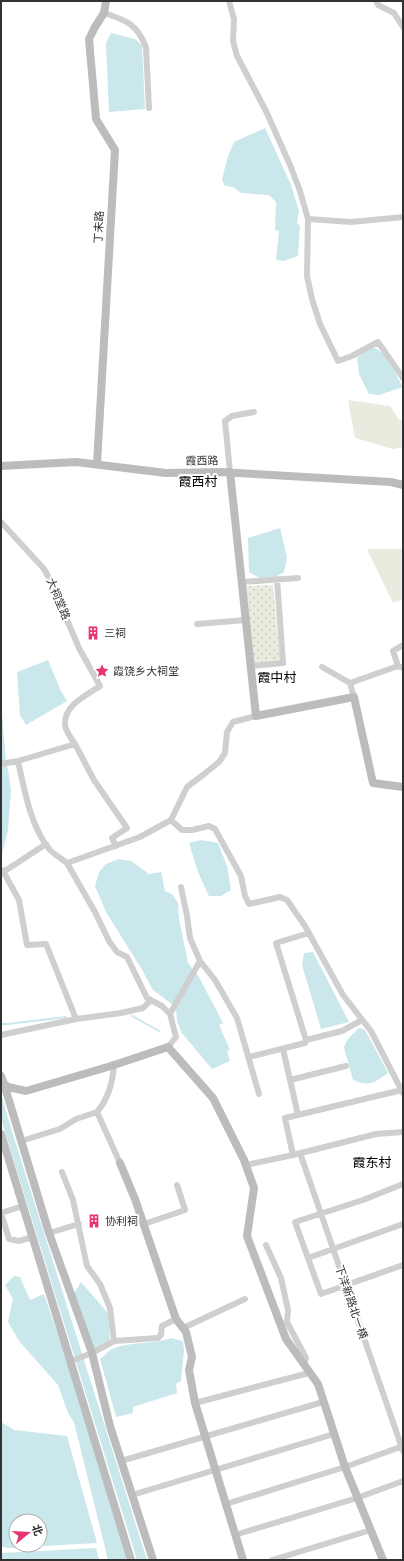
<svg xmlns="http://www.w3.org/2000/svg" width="404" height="1561" font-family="'Nunito Sans','Noto Sans SC',sans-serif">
  <defs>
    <pattern id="park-dots" width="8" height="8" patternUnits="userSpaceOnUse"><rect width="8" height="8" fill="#e8ebdd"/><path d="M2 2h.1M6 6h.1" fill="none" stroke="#c7cabe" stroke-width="1.8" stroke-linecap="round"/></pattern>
  </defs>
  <rect width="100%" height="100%" fill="#fff"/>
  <path fill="#e8ebdd" d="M348,400L390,406L399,420H403V447L393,449L355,438Z
    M367,549H403V599L393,603Z"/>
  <path fill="url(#park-dots)" d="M273,585L280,661L253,663L246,586Z"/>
  <path fill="#cae7ec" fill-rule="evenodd" d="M111,33L135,39L142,45L145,109L109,112L106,43Z
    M265,128L291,185L299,211L297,223L300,226L298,256L284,261L276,260L279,231L275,230L276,202L269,195L241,193L233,187L225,186L222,180L227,159L234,142Z
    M374,348C386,351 397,377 403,387L379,395L369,394L359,374L357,358L363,353Z
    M280,528L287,557L284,572C269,581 263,581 249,572L248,538Z
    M48,660L60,689L67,701L26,725L20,715L17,672Z
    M1,700L6,762L9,775L11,791L8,830L1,858V811L2,800Z
    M201,840L218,843L227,866L231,890L221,896H209L198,872L189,843Z
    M119,859L131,861L149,874L161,872L165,891L172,894L178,903L179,919L188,963L199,977L223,1023L219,1025L230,1050L227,1051L230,1061L212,1069L182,1033L177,1022L176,1007L153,990L141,968L106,912L95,886L99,872L106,864Z
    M313,952L349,1022L321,1029L302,965L304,953Z
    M359,1028L365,1030L388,1073C374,1083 369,1087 353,1080L344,1048C346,1039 353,1034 359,1028Z
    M1,1094L11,1128L147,1560H137L1,1119Z
    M14,1276L20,1277L30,1300L44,1294L76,1388L127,1558L123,1560H108L74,1422L68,1413L58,1385L19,1341L8,1322L13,1299L5,1285Z
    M81,1282L108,1313L110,1340L95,1349L92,1348L73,1295Z
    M171,1338L183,1341L184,1350L181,1381L176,1384L177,1393L133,1407V1413L116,1417L100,1359C104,1356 108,1351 112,1349C130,1341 153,1345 171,1338Z
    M1,1422L14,1430L67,1436L97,1543L9,1548L1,1547ZM16,1521H40V1545H16Z
    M96,1548L99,1560H1V1553Z"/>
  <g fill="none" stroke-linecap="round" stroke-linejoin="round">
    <path stroke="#cae7ec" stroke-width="2" d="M132,1016L159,1031
      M1,1024H8L66,1017"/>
    <path stroke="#cfcfcf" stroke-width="6" d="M229,1L234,19L233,41L237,56L266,111L290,165L300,191L308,219L307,276L312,299L320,324L338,361L352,356L378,342L403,378
      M376,1L378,5L394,13L403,27
      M104,13C126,20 137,24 146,47L149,108
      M308,219L351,222L403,217
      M230,472L225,421L232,416L254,412
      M1,522L44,569L50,580L79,648L100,686C87,695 64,705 65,724C65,731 71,738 75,744L18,761L1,764
      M242,582L298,578
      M197,624L246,620
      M251,666L283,663L277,579
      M398,666L393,651L401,646
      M322,667L350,683
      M354,697L350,683L398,666L403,668
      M75,744L94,780L127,828L112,838L116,846
      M18,761C24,789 31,828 50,850C55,855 62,859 67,863L140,837L171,820L187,787L203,775L219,762L225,753L227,732L233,722L256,716
      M171,820L182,830H192L209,826L215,829L241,876L245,896L249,904L280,897L287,900L305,926L343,995L371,1031L403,1093
      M67,863L95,912L109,941L117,952L127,957L147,998L162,1006L170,1014L176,1037L168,1047
      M3,871L19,900L27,945L46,944L76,1019
      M1,872L8,869L46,844
      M181,887L187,916L190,938L200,961L215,980L237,1018L259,1094
      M170,1014L200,961
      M1,1035L76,1019L121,1013L143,1008L151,1000
      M306,1040L276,943L309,933
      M283,1049L298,1115
      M249,1057L305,1043L306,1040L342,1031L362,1020
      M114,1064C113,1082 109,1098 97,1112L120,1163
      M290,1080L346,1066
      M21,1141L60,1129L76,1119L97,1112
      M300,1153L403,1451
      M293,1155L285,1118L402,1090
      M246,1165L293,1155L376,1134L403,1132
      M62,1172L73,1200L87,1266L100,1284L110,1308L114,1341
      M403,1184L363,1200L295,1222L321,1294L403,1265
      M23,1206L1,1213L9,1239L19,1241L33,1237
      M144,1224L185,1210L177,1185
      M49,1233L79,1224
      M266,1245L281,1278L288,1310L287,1322L306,1358L304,1365
      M308,1258L403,1224
      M183,1328L245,1299
      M71,1361L92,1353L114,1341L158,1338L161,1335L162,1326L176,1319
      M195,1403L309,1373
      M121,1461L323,1402
      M132,1495L334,1434
      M226,1504L345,1467L403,1446
      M235,1535L357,1498L403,1481
      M272,1560L371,1530"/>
    <path stroke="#bcbcbc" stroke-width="8" d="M97,464L115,150L96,119L89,39L95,27L104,13L106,1
      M1,466L76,462L166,473L221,472L391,482L403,485
      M230,472L256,716L354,697L373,783L403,787
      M1,1076L4,1084L8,1087L26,1091L111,1066L168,1047L213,1098L244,1160L254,1188L247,1236L286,1339L318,1384L345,1467L383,1560
      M4,1084L49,1233L92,1353L110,1426L153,1560
      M1,1134L131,1560
      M120,1163L135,1199L176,1319L186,1332L192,1357L189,1370L195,1403L243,1560"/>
  </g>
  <defs>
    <g id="building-bare" transform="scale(1.08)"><path d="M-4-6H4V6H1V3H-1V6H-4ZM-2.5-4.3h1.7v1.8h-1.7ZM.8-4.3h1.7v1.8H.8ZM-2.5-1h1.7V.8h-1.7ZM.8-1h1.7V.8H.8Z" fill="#e7356f" stroke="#fff" stroke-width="2.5" paint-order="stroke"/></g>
    <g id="sight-bare" transform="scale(1.08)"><path d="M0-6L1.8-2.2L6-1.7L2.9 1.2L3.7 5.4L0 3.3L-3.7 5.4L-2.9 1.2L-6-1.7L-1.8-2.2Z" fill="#e7356f" stroke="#fff" stroke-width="2.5" paint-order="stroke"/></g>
  </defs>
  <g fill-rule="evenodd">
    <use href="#building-bare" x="93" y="633"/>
    <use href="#sight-bare" x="102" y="671"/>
    <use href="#building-bare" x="94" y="1221"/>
  </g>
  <g text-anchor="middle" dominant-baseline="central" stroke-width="4" stroke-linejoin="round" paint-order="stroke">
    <g font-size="11" fill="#323232" stroke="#fff">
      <text transform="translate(99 227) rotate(-87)">丁未路</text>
      <text transform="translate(202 461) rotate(-1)">霞西路</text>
      <text transform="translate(58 599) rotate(67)">大祠堂路</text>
      <text transform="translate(351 1302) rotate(71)">下洋新路北一横</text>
    </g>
    <g font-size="11" fill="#323232" stroke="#fff" text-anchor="start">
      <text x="104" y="633">三祠</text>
      <text x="113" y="671">霞饶乡大祠堂</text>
      <text x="105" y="1221">协利祠</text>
    </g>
    <g font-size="13" fill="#000" stroke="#fff">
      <text x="198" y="482">霞西村</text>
      <text x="277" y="678">霞中村</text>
      <text x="372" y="1163">霞东村</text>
    </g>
  </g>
  <rect width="404" height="1561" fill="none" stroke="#323232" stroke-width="4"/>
  <g transform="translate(28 1533) rotate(72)"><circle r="19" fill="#ffffff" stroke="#adadad"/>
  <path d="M0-3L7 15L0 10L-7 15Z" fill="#e7356f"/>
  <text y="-6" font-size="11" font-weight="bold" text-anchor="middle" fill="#323232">北</text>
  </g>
</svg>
